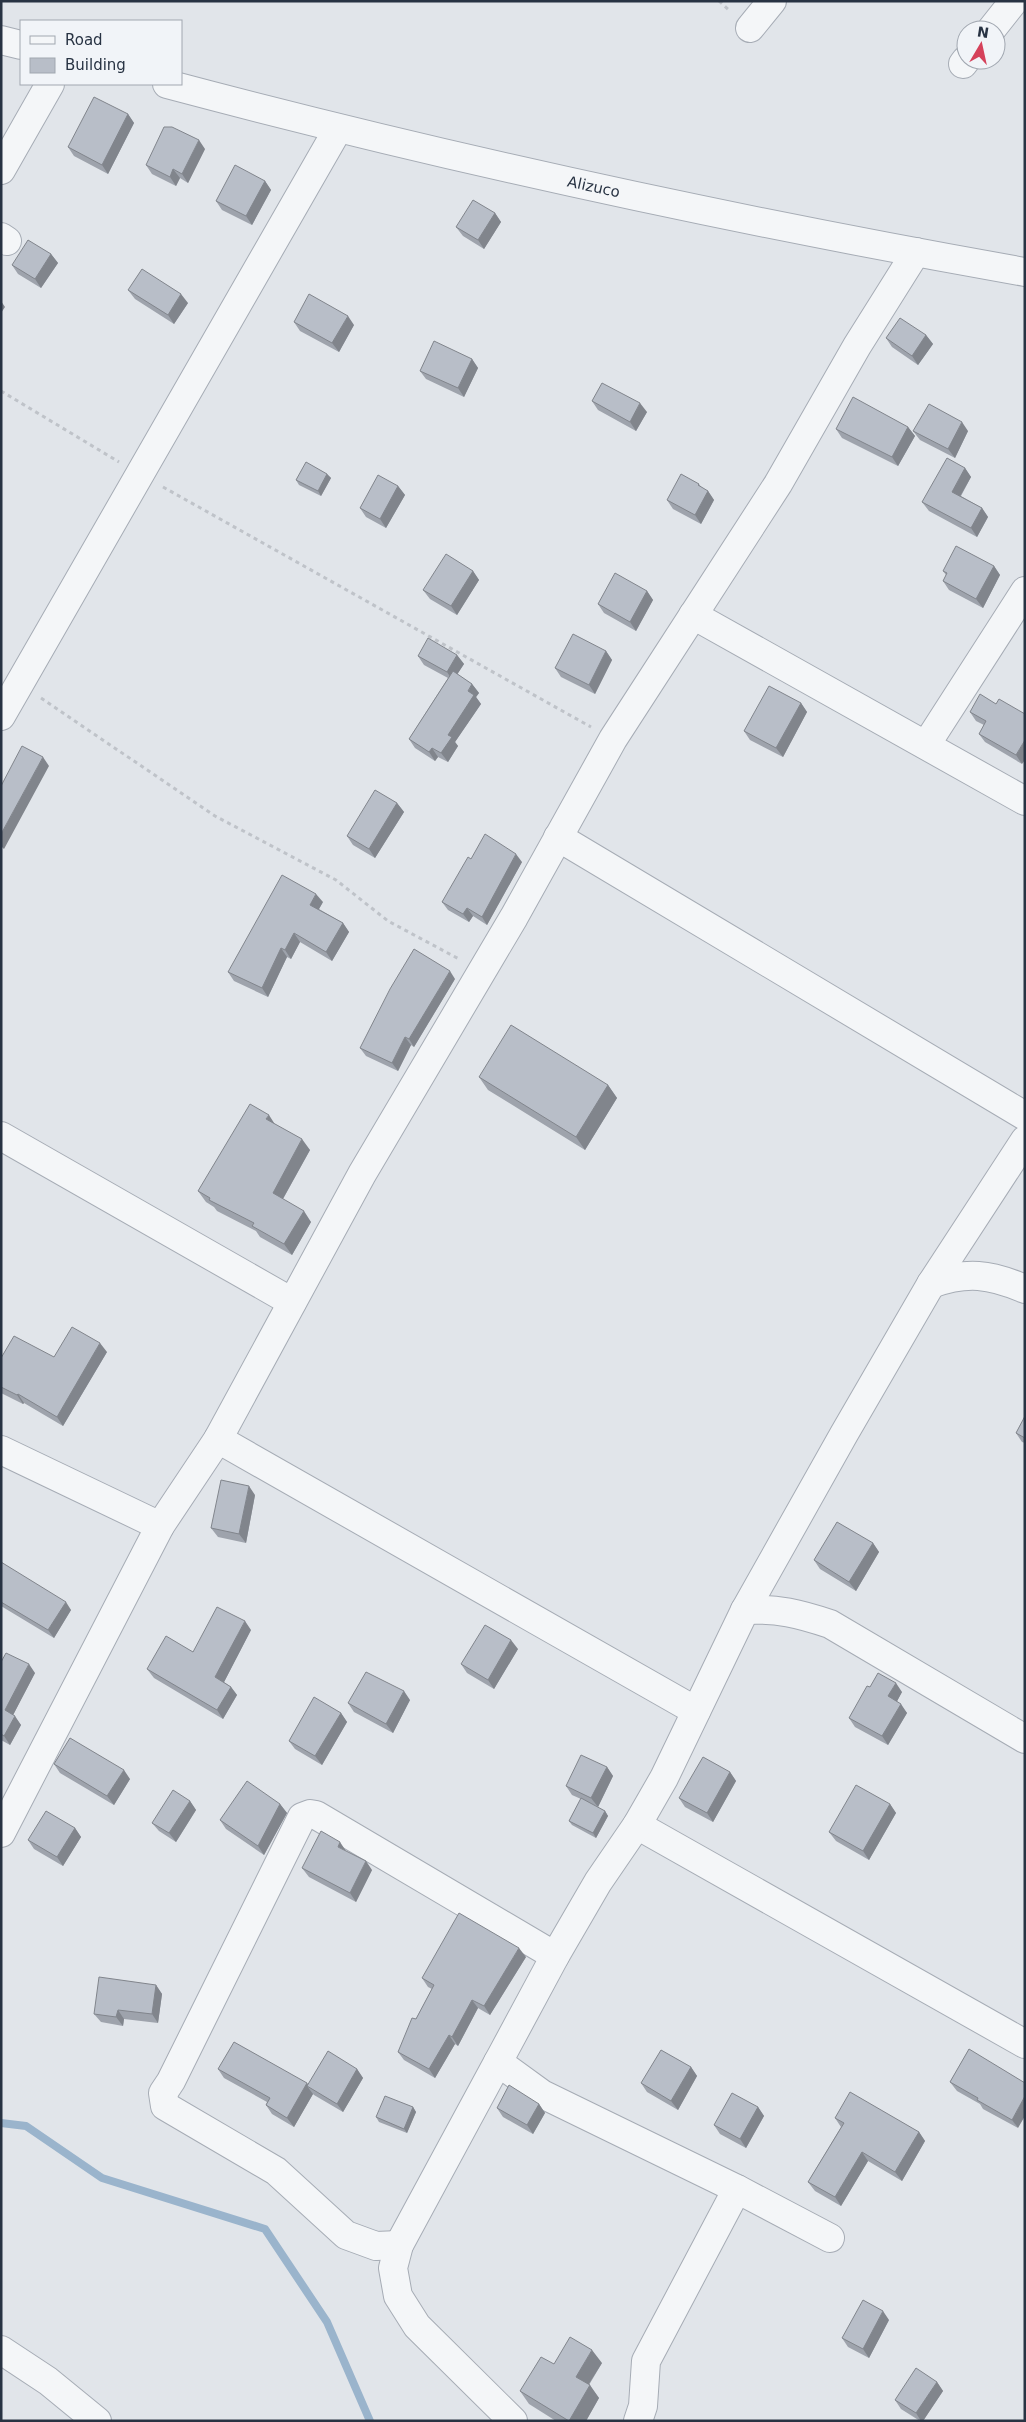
<svg xmlns="http://www.w3.org/2000/svg" width="1026" height="2422" font-family="'DejaVu Sans',sans-serif">
  <rect width="100%" height="100%" fill="#e1e5ea"/>
  <g fill="none" stroke-linecap="round" stroke-linejoin="round">
    <path stroke="#9ab4cc" stroke-width="8" d="M1,2123L26,2126L102,2178L265,2229L327,2322L370,2421"/>
    <g stroke="#a6acb5" stroke-width="30">
      <g id="minor">
        <path d="M750,28L772,1"/>
        <path d="M991,30L1014,1"/>
        <path d="M1,40L21,45"/>
        <path d="M963,64L966,60"/>
        <path id="s1" d="M167,84C449,159 737,221 1025,272"/>
        <path d="M1,170L50,84"/>
        <path d="M1,237L7,241"/>
        <path d="M693,615L1025,801"/>
        <path d="M1,716L338,129"/>
        <path d="M926,745L1025,591"/>
        <path d="M558,837L1025,1116"/>
        <path d="M1,1136L292,1302"/>
        <path d="M931,1284C967,1271 990,1274 1025,1289"/>
        <path d="M218,1439L696,1711"/>
        <path d="M1,1450L160,1526"/>
        <path d="M745,1610C777,1608 800,1614 830,1624L1025,1739"/>
        <path d="M637,1825L1025,2044"/>
        <path d="M1,1833L160,1526L218,1439L362,1174L514,917L613,739L778,484L857,346L916,252"/>
        <path d="M498,2062L399,2245L393,2268L398,2296L417,2326L513,2421"/>
        <path d="M830,2238L737,2189L542,2094L498,2062L555,1956L598,1882L637,1825L664,1778L745,1610L844,1434L931,1284L1025,1140"/>
        <path d="M399,2245L376,2246L346,2235L276,2171L165,2106L163,2093L171,2081L302,1817L310,1814L316,1815L555,1956"/>
        <path d="M1,2350L48,2381L97,2421"/>
        <path d="M638,2421L643,2406L646,2361L737,2189"/>
      </g>
    </g>
    <path stroke="#bfc3c9" stroke-width="3" stroke-dasharray="4 4" stroke-linecap="butt" d="M719,1L730,11
      M1,391L119,462
      M163,487L591,727
      M41,698L215,816L336,880L388,921L459,959"/>
    <use href="#minor" stroke="#f4f6f8" stroke-width="28"/>
  </g>
  <path fill="#9ea3ac" d="M128,114L134,123L108,174L74,156L68,147Z
    M205,149L188,183L180,178L176,186L152,174L146,165Z
    M265,181L271,190L252,225L222,210L216,201Z
    M495,213L501,222L484,249L463,236L456,227Z
    M51,254L58,263L41,288L18,274L12,265Z
    M128,290L188,303L174,324L135,299Z
    M294,322L354,325L339,352L300,331Z
    M926,335L933,344L918,365L892,347L886,338Z
    M472,359L478,368L464,397L426,379L420,371Z
    M592,401L647,412L636,431L598,410Z
    M908,427L915,436L898,466L842,438L836,429Z
    M913,431H968L955,458L920,440Z
    M965,468L971,477L961,496L982,508L988,517L977,537L929,511L922,502Z
    M327,474L331,478L321,496L299,485L296,480Z
    M699,484L702,488L708,491L714,500L701,524L673,509L667,500Z
    M398,486L405,495L386,528L366,517L360,508Z
    M994,566L1000,575L983,608L949,590L943,581L946,575L943,571Z
    M473,571L479,580L457,615L430,599L423,590Z
    M647,591L653,600L636,631L604,613L598,604Z
    M606,651L612,660L595,694L561,677L555,668Z
    M457,655L464,664L457,674L472,684L479,693L476,697L481,704L455,742L458,746L448,762L438,757L435,761L415,748L409,739L448,678L424,665L418,656Z
    M801,703L807,712L783,757L750,740L744,731Z
    M996,704L1022,764L985,742L979,734L984,725L976,721L970,712Z
    M397,803L404,812L375,858L353,845L347,836Z
    M471,859L522,862L487,925L473,916L469,922L448,910L442,902Z
    M323,902L319,909L343,923L349,932L332,961L300,942L291,959L287,957L268,997L234,981L228,972Z
    M455,979L414,1047L411,1045L398,1071L366,1056L360,1048Z
    M479,1077L608,1085L617,1098L585,1150L488,1090Z
    M275,1124L310,1150L283,1199L311,1222L292,1255L260,1237L256,1231L217,1211L214,1207L206,1202L198,1191Z
    M107,1352L63,1426L24,1403L23,1404L1,1393V1358L54,1357Z
    M1025,1416V1443L1022,1442L1016,1433Z
    M255,1495L246,1543L218,1537L211,1528Z
    M873,1543L879,1552L856,1591L820,1569L814,1560Z
    M1,1562L71,1610L54,1638L1,1606Z
    M251,1630L224,1682L231,1687L237,1695L223,1719L154,1678L147,1669Z
    M518,1649L494,1689L467,1673L461,1664Z
    M1,1662L35,1673L13,1715L21,1725L10,1745L1,1740Z
    M870,1687L902,1692L897,1701L907,1713L888,1745L855,1727L849,1718Z
    M410,1700L393,1733L354,1712L348,1703Z
    M341,1713L347,1722L322,1765L295,1749L289,1741Z
    M54,1764L130,1779L114,1805L60,1773Z
    M607,1767L613,1776L598,1807L590,1803L605,1811L608,1816L596,1838L572,1825L569,1821L581,1799L572,1795L566,1786Z
    M730,1772L736,1781L713,1822L685,1807L679,1798Z
    M190,1801L196,1810L176,1842L159,1831L152,1823Z
    M280,1804L287,1813L264,1855L226,1829L220,1820Z
    M890,1804L896,1813L869,1860L836,1841L829,1832Z
    M75,1828L81,1837L63,1866L34,1849L28,1840Z
    M302,1868L372,1870L356,1902L309,1877Z
    M526,1957L490,2015L478,2008L458,2046L455,2044L435,2078L404,2060L398,2052L432,1989L428,1987L422,1978Z
    M156,1985L162,1994L158,2023L124,2019L123,2026L101,2022L94,2014Z
    M969,2049L1018,2128L983,2109L980,2104L957,2091L950,2082Z
    M691,2067L697,2076L678,2110L647,2092L641,2083Z
    M218,2069L307,2083L308,2085L357,2069L363,2078L343,2112L314,2095L313,2094L294,2127L272,2114L266,2105L267,2102L224,2078Z
    M539,2104L545,2113L533,2134L503,2117L497,2108Z
    M413,2107L416,2112L407,2133L379,2122L376,2117Z
    M758,2107L764,2116L746,2148L720,2134L714,2125Z
    M835,2118L919,2132L925,2141L902,2181L868,2161L841,2206L815,2191L808,2182L841,2127Z
    M889,2320L869,2358L848,2347L842,2338Z
    M602,2363L589,2385L599,2398L586,2421H556L529,2404L520,2391L554,2364Z
    M937,2382L943,2391L923,2421H920L901,2409L895,2400Z"/>
  <path fill="#81858c" d="M128,114L134,123L108,174L102,165Z
    M199,140L205,149L188,183L182,174Z
    M173,169L180,178L176,186L170,177Z
    M265,181L271,190L252,225L246,216Z
    M495,213L501,222L484,249L478,240Z
    M51,254L58,263L41,288L35,279Z
    M181,294L188,303L174,324L168,315Z
    M1,301L5,307L1,313Z
    M348,316L354,325L339,352L332,343Z
    M926,335L933,344L918,365L912,356Z
    M472,359L478,368L464,397L458,388Z
    M640,403L647,412L636,431L630,422Z
    M962,422L968,431L955,458L948,449Z
    M908,427L915,436L898,466L892,457Z
    M965,468L971,477L958,500L952,492Z
    M327,474L331,478L321,496L318,491Z
    M398,486L405,495L386,528L380,519Z
    M708,491L714,500L701,524L695,515Z
    M982,508L988,517L977,537L971,528Z
    M994,566L1000,575L983,608L976,599Z
    M473,571L479,580L457,615L451,606Z
    M647,591L653,600L636,631L630,622Z
    M606,651L612,660L595,694L589,685Z
    M457,655L464,664L453,681L447,672Z
    M472,684L479,693L476,697L481,704L455,742L458,746L448,762L441,753L448,735Z
    M801,703L807,712L783,757L776,748Z
    M1025,740V760L1022,764L1016,755Z
    M432,748L438,757L435,761L429,752Z
    M43,757L49,766L4,849L1,846V834Z
    M397,803L404,812L375,858L369,849Z
    M516,854L522,862L487,925L482,917Z
    M316,894L323,902L316,914L310,905Z
    M467,908L473,916L469,922L463,914Z
    M343,923L349,932L332,961L326,952Z
    M294,933L300,942L291,959L285,950Z
    M281,948L287,957L268,997L262,988Z
    M450,971L455,979L414,1047L409,1039Z
    M405,1037L411,1045L398,1071L392,1063Z
    M608,1085L617,1098L585,1150L576,1137Z
    M269,1115L276,1126L266,1119Z
    M302,1139L310,1150L280,1204L273,1193Z
    M304,1211L311,1222L292,1255L284,1244Z
    M100,1343L107,1352L63,1426L57,1417Z
    M18,1394L24,1403L23,1404L17,1395Z
    M249,1486L255,1495L246,1543L239,1534Z
    M873,1543L879,1552L856,1591L849,1582Z
    M66,1602L71,1610L54,1638L48,1630Z
    M245,1621L251,1630L222,1686L215,1677Z
    M511,1640L518,1649L494,1689L488,1680Z
    M29,1664L35,1673L11,1719L5,1710Z
    M896,1683L902,1692L895,1705L888,1696Z
    M231,1687L237,1695L223,1719L217,1710Z
    M404,1691L410,1700L393,1733L386,1724Z
    M901,1704L907,1713L888,1745L882,1736Z
    M341,1713L347,1722L322,1765L315,1756Z
    M15,1716L21,1725L10,1745L4,1736Z
    M607,1767L613,1776L598,1807L591,1798Z
    M124,1770L130,1779L114,1805L107,1796Z
    M730,1772L736,1781L713,1822L707,1813Z
    M190,1801L196,1810L176,1842L169,1833Z
    M280,1804L287,1813L264,1855L258,1846Z
    M890,1804L896,1813L869,1860L863,1851Z
    M605,1811L608,1816L596,1838L593,1833Z
    M75,1828L81,1837L63,1866L57,1857Z
    M340,1842L346,1851L338,1847Z
    M366,1861L372,1870L356,1902L350,1893Z
    M519,1948L526,1957L490,2015L484,2006Z
    M156,1985L162,1994L158,2023L152,2014Z
    M472,2000L478,2008L458,2046L452,2037Z
    M118,2010L124,2019L123,2026L116,2017Z
    M449,2035L455,2044L435,2078L429,2069Z
    M691,2067L697,2076L678,2110L671,2101Z
    M357,2069L363,2078L343,2112L337,2104Z
    M307,2083L311,2088L307,2086L313,2094L294,2127L287,2118Z
    M1025,2096V2116L1018,2128L1012,2120Z
    M539,2104L545,2113L533,2134L527,2125Z
    M413,2107L416,2112L407,2133L404,2129Z
    M758,2107L764,2116L746,2148L740,2139Z
    M919,2132L925,2141L902,2181L895,2172Z
    M862,2152L868,2161L841,2206L835,2197Z
    M883,2311L889,2320L869,2358L863,2349Z
    M592,2350L602,2363L585,2390L576,2377Z
    M937,2382L943,2391L923,2421H921L916,2413Z
    M590,2385L599,2398L586,2421H569Z"/>
  <path fill="#b8bec8" stroke="#81858c" d="M94,97L128,114L102,165L68,147Z
    M164,127H172L199,140L182,174L173,169L170,177L146,165Z
    M235,165L265,181L246,216L216,201Z
    M473,200L495,213L478,240L456,227Z
    M28,240L51,254L35,279L12,265Z
    M142,269L181,294L168,315L128,290Z
    M309,294L348,316L332,343L294,322Z
    M900,318L926,335L912,356L886,338Z
    M434,341L472,359L458,388L420,371Z
    M602,383L640,403L630,422L592,401Z
    M853,397L908,427L892,457L836,429Z
    M929,404L962,422L948,449L913,431Z
    M947,458L965,468L952,492L982,508L971,528L922,502Z
    M306,462L327,474L318,491L296,480Z
    M681,474L699,484L698,485L708,491L695,515L667,500Z
    M378,475L398,486L380,519L360,508Z
    M956,546L994,566L976,599L943,581L947,573L943,571Z
    M446,554L473,571L451,606L423,590Z
    M615,573L647,591L630,622L598,604Z
    M573,634L606,651L589,685L555,668Z
    M428,638L457,655L447,672L418,656Z
    M453,671L472,684L468,691L474,695L448,735L452,737L441,753L432,748L429,752L409,739Z
    M769,686L801,703L776,748L744,731Z
    M980,694L996,704L999,699L1025,714V740L1016,755L979,734L986,721L970,712Z
    M22,746L43,757L1,834V786Z
    M375,790L397,803L369,849L347,836Z
    M485,834L516,854L482,917L467,908L463,914L442,902L468,857L471,859Z
    M282,875L316,894L310,905L343,923L326,952L294,933L285,950L281,948L262,988L228,972Z
    M414,949L450,971L409,1039L405,1037L392,1063L360,1048L390,989Z
    M511,1025L608,1085L576,1137L479,1077Z
    M250,1104L269,1115L266,1119L302,1139L273,1193L304,1211L284,1244L252,1226L254,1223L209,1200L210,1198L198,1191Z
    M72,1327L100,1343L57,1417L18,1394L17,1395L1,1387V1358L14,1336L54,1357Z
    M1025,1416V1438L1016,1433Z
    M221,1480L249,1486L239,1534L211,1528Z
    M837,1522L873,1543L849,1582L814,1560Z
    M1,1562L66,1602L48,1630L1,1602Z
    M217,1607L245,1621L215,1677L231,1687L217,1710L147,1669L166,1636L193,1652Z
    M485,1625L511,1640L488,1680L461,1664Z
    M6,1653L29,1664L5,1710L15,1716L4,1736L1,1734V1662Z
    M366,1672L404,1691L386,1724L348,1703Z
    M878,1673L896,1683L888,1696L901,1704L882,1736L849,1718L867,1686L870,1687Z
    M314,1697L341,1713L315,1756L289,1741Z
    M70,1738L124,1770L107,1796L54,1764Z
    M581,1755L607,1767L591,1798L566,1786Z
    M703,1757L730,1772L707,1813L679,1798Z
    M247,1781L280,1804L258,1846L220,1820Z
    M856,1785L890,1804L863,1851L829,1832Z
    M173,1790L190,1801L169,1833L152,1823Z
    M581,1798L605,1811L593,1833L569,1821Z
    M46,1811L75,1828L57,1857L28,1840Z
    M321,1831L340,1842L338,1847L366,1861L350,1893L302,1868Z
    M459,1913L519,1948L484,2006L472,2000L452,2037L449,2035L429,2069L398,2052L412,2018L416,2019L434,1985L422,1978Z
    M99,1977L156,1985L152,2014L118,2010L116,2017L94,2014Z
    M234,2042L307,2083L287,2118L266,2105L270,2098L218,2069Z
    M969,2049L1025,2083V2096L1012,2120L977,2100L978,2098L950,2082Z
    M661,2050L691,2067L671,2101L641,2083Z
    M328,2051L357,2069L337,2104L307,2086Z
    M509,2085L539,2104L527,2125L497,2108Z
    M850,2092L919,2132L895,2172L862,2152L835,2197L808,2182L844,2123L835,2118Z
    M732,2093L758,2107L740,2139L714,2125Z
    M385,2096L413,2107L404,2129L376,2117Z
    M863,2300L883,2311L863,2349L842,2338Z
    M570,2337L592,2350L576,2377L590,2385L569,2421L520,2391L541,2357L554,2364Z
    M916,2368L937,2382L916,2413L895,2400Z"/>
  <g text-anchor="middle" dominant-baseline="central" stroke-width="5" stroke-linejoin="round" paint-order="stroke">
    <g font-size="15" fill="#283343" stroke="#f1f4f8">
      <text stroke="none"><textPath href="#s1" startOffset="439">Alizuco</textPath></text>
    </g>
  </g>
  <rect width="1026" height="2422" fill="none" stroke="#283343" stroke-width="5"/>
  <rect x="20" y="20" width="162" height="65" fill="#f1f4f8" stroke="#a1a7b0"/>
  <rect x="30" y="36" width="25" height="8" fill="#f4f6f8" stroke="#a1a7b0"/>
  <text x="65" y="45" font-size="15" fill="#283343">Road</text>
  <rect x="30" y="58" width="25" height="15" fill="#b8bec8" stroke="#a1a7b0"/>
  <text x="65" y="70" font-size="15" fill="#283343">Building</text>
  <g transform="translate(981 45) rotate(9)"><circle r="24" fill="#f1f4f8" stroke="#a1a7b0"/>
  <path d="M0-4L9 19L0 12L-9 19Z" fill="#d5415a"/>
  <text y="-8" font-size="14" font-weight="bold" text-anchor="middle" fill="#283343">N</text>
  </g>
</svg>
